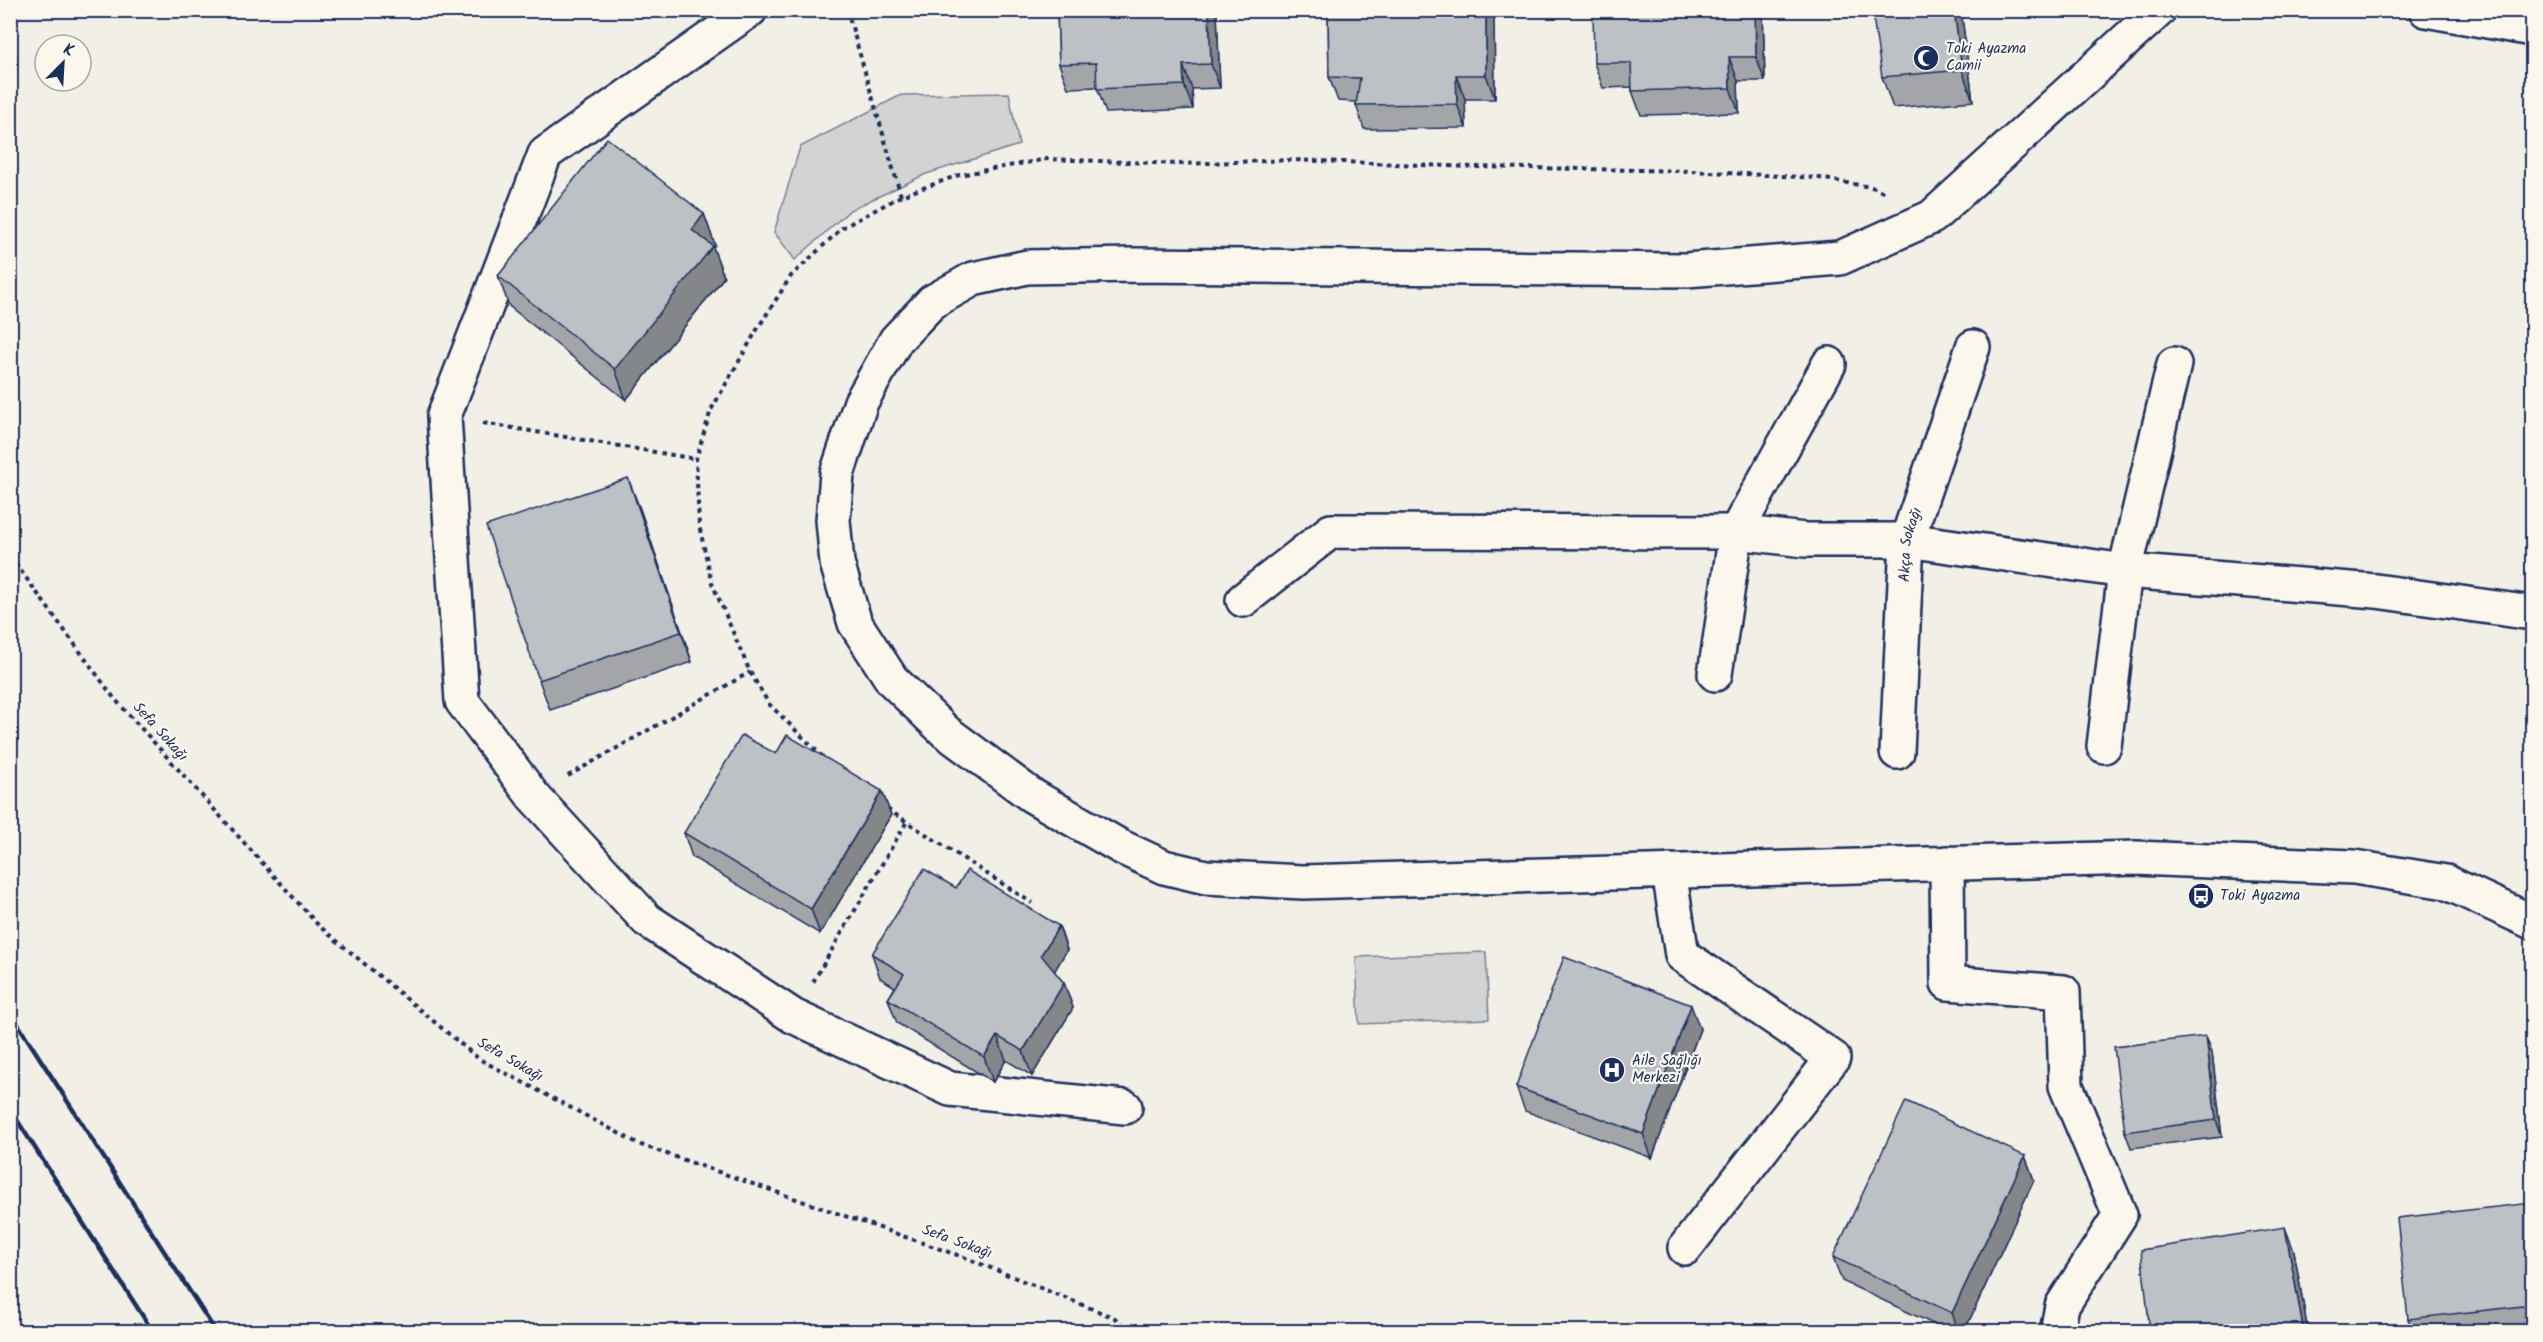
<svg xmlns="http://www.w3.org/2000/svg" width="2543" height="1342" font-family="Kalam,sans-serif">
  <rect width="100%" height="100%" fill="#f2efe6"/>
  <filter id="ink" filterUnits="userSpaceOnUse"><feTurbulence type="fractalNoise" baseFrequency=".0167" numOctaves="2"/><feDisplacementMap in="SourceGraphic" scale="12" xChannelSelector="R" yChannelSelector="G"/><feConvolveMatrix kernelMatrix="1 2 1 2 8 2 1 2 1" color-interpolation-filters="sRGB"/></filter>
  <g filter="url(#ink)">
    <path fill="#d2d3d2" stroke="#768198" stroke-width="1.5" d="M1009,93L1019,145L926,174L850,210L795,260L774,232L800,147L901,95Z
      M1486,952L1489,1019L1359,1024L1356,957Z"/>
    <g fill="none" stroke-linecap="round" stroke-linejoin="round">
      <g stroke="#1b2f5e" stroke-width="38">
        <g id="minor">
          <path d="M750,10L545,154L444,416L462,701L533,796L647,920L793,1016L950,1089L1125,1107"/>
          <path d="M2159,10L1932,217L1840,258L1686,270L1132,265L1027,267L973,279L932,302L896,340L861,402L837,474L833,520L837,563L855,623L892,680L946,732L1031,795L1121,847L1164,867L1206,877L1303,882L2136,858L2354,867L2446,882L2532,922"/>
          <path d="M2426,10L2532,29"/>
          <path d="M1243,600L1331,531L1736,532L1805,540H1907L2125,571L2376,591L2532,613"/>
          <path d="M1715,674L1736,532L1829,364"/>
          <path d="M2104,746L2125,571L2174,364"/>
          <path id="s1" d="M1897,752L1907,540L1973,347"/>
          <path d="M1947,863L1948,983L2063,992L2066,1086L2120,1215L2062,1306L2057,1332"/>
          <path d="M1669,871L1682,955L1833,1058L1685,1248"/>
        </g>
      </g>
      <path stroke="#1b2f5e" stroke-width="4" stroke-dasharray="4.5 4.5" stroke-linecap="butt" d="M847,10L901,196
        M483,423L696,459
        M10,556L114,698L319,926L479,1059L641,1145L966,1258L1115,1318L1131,1332
        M823,757L769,704L750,672L712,583L699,525L696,459L711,410L758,328L791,276L842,228L901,196L959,175L1047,159L1180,164L1292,160L1474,167L1691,171L1819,178L1876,188L1886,194
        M568,776L750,672
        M887,809L1032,903
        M813,982L906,823"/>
      <use href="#minor" stroke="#fbf7ec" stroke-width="33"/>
      <path stroke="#1b2f5e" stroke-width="4.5" d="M10,1012L216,1332
        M10,1109L153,1332"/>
    </g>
    <path fill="#a3a5a9" stroke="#1b2f5e" stroke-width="1.5" d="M1057,10H1215L1217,13L1220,88L1192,89L1193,109L1106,113L1097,87L1068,88L1059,64Z
      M1328,10H1491L1494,20L1495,99H1465L1466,128L1364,129L1356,105V102L1338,101L1329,77Z
      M1763,10L1765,81H1738L1739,113L1641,115L1632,91V87L1603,88L1594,63Z
      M1961,10L1973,101L1893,108L1882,77Z
      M704,214L715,245L713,247L724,277L626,400L509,306L498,276Z
      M640,509L692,662L550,710L539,680Z
      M776,754L882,791L891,815L820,934L692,857L684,833Z
      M956,888L1059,926L1067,950L1054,971L1064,983L1073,1008L1032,1076L1006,1060L993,1082L897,1023L888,999L895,987L880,978L872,954Z
      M1700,1029L1652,1158L1525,1111L1516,1087Z
      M2212,1052L2222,1137L2131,1148L2125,1132Z
      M2025,1156L2034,1180L1964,1332H1950L1842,1281L1833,1257Z
      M2532,1203V1330L2521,1332H2413L2408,1319Z
      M2294,1251L2308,1332H2150Z"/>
    <path fill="#848689" stroke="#1b2f5e" stroke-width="1.5" d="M1209,10H1215L1217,13L1220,88L1211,64Z
      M1486,10H1491L1494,20L1495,99L1486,75Z
      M1755,10H1763L1765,81L1756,57Z
      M1954,10H1961L1973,101L1962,70Z
      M1729,57L1738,81L1739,113L1730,88Z
      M1183,65L1192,89L1193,109L1184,85Z
      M1456,75L1465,99L1466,128L1457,104Z
      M704,214L715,245L713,247L724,277L626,400L615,369L692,230Z
      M628,478L640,509L692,662L681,632Z
      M882,791L891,815L820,934L811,909Z
      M1059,926L1067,950L1050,979L1041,955Z
      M1064,983L1073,1008L1032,1076L1023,1051Z
      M1691,1005L1700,1029L1652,1158L1643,1134Z
      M997,1036L1006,1060L993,1082L984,1057Z
      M2206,1036L2212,1052L2222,1137L2216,1120Z
      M2025,1156L2034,1180L1964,1332H1959L1952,1313Z
      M2285,1227L2294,1251L2308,1332H2304L2303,1328Z"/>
    <path fill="#bdc0c4" stroke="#1b2f5e" stroke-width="1.5" d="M1057,10H1209L1211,64L1183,65L1184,85L1097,89L1096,63L1059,64Z
      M1328,10H1486V75H1456L1457,104L1356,105L1360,78L1329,77Z
      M1593,10H1755L1756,57H1729L1730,88L1632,91L1631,63H1594Z
      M1872,10H1954L1962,70L1882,77Z
      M607,138L704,214L692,230L713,246L615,369L498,276Z
      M628,478L681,632L539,680L486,526Z
      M742,735L776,754L787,735L882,791L811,909L684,833Z
      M924,869L956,888L967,870L1059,926L1041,955L1064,983L1023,1051L997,1036L984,1057L888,999L904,974L872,954Z
      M1564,957L1691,1005L1643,1134L1516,1087Z
      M2206,1036L2216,1120L2125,1132L2114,1047Z
      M1906,1101L2025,1156L1952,1313L1833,1257Z
      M2532,1203V1305L2408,1319L2397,1218Z
      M2285,1227L2303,1328L2281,1332H2150L2141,1250Z"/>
  </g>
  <defs>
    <g id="mosque-disc" transform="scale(1.35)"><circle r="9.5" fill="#1b2f5e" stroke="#fbf7ec"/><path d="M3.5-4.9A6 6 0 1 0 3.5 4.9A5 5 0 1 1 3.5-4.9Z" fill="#fff"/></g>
    <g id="bus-disc" transform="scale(1.35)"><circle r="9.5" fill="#1b2f5e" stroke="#fbf7ec"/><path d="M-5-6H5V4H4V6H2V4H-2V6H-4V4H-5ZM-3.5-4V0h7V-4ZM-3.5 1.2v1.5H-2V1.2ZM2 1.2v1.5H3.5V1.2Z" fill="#fff"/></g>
    <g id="hospital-disc" transform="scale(1.35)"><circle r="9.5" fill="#1b2f5e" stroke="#fbf7ec"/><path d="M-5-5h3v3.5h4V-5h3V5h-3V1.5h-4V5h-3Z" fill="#fff"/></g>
  </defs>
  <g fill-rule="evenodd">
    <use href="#mosque-disc" x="1926" y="58"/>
    <use href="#bus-disc" x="2201" y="896"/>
    <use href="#hospital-disc" x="1612" y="1070"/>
  </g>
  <g text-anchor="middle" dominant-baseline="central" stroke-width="4.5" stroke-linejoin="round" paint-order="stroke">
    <g font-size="15" fill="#1b2f5e" stroke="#fbf7ec" text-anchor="start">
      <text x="1946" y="49">Toki Ayazma<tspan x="1946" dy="17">Camii</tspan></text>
      <text x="2220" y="896">Toki Ayazma</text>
      <text x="1632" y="1061">Aile Sağlığı<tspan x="1632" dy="17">Merkezi</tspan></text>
    </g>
    <g font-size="15" fill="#1b2f5e" stroke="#fbf7ec">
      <text stroke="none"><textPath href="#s1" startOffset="208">Akça Sokağı</textPath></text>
      <text transform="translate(160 732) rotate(48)">Sefa Sokağı</text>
      <text transform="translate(510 1060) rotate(30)">Sefa Sokağı</text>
      <text transform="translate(957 1242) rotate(20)">Sefa Sokağı</text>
    </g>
  </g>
  <rect width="2543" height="1342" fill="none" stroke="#fbf7ec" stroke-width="36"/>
  <rect x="18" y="18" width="2507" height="1306" fill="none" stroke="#1b2f5e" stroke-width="2" filter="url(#ink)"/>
  <g transform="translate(63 63) rotate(24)"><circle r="28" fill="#fbf7ec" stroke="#a1a7b3" stroke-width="1.5"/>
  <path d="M0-4.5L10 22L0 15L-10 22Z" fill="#1b2f5e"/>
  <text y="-9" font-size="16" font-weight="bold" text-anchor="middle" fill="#1b2f5e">K</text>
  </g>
</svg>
